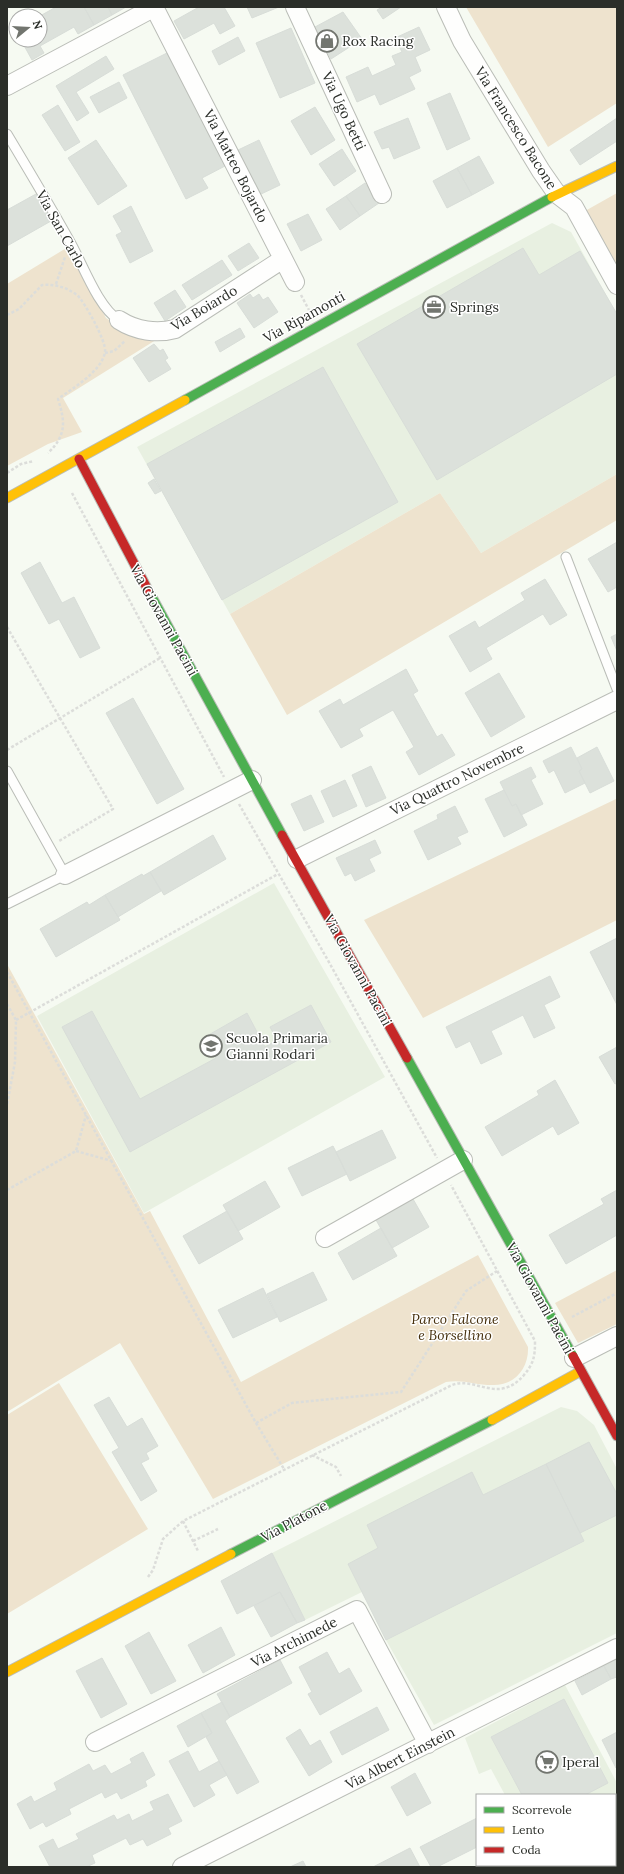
<svg xmlns="http://www.w3.org/2000/svg" width="624" height="1874" font-family="Lora,serif">
  <rect width="100%" height="100%" fill="#f6faf2"/>
  <path fill="#e8f0e1" d="M552,223L571,232L617,314V474L481,553L440,493L230,614L137,447Z
    M274,883L385,1077L144,1213L37,1016Z
    M561,1407L577,1411L594,1425L617,1469V1633L434,1725L386,1640L362,1592L305,1620L272,1553Z
    M565,1685L617,1783V1867H543L542,1865H615V1795H505L491,1769L479,1774L465,1738Z"/>
  <path fill="#eee3ce" d="M466,7H617V103L548,147Z
    M617,193V267L585,211Z
    M68,247L106,318L112,322L159,338L63,398L82,432L48,444L7,466V284Z
    M617,474V520L287,715L230,614L440,493L481,553Z
    M616,799L617,920L423,1018L364,920Z
    M7,964L144,1214L150,1211L241,1382L478,1255L528,1347C529,1368 515,1386 492,1385C476,1385 462,1379 446,1382L213,1499L120,1343L7,1412Z
    M617,1270V1324L578,1343L555,1303Z
    M59,1383L148,1529L7,1614V1415Z"/>
  <path fill="#dce1db" stroke="#d8ddd8" d="M56,7H84L94,25L78,34L74,27L40,46L44,53L32,60L21,40H40V16Z
    M84,7H108L112,15L94,25Z
    M108,7H126L112,15Z
    M199,7H224L235,26L220,34L214,23L184,39L174,21Z
    M247,7H279L252,18Z
    M382,7H401L383,19L377,10Z
    M343,12L362,39L331,59L315,27Z
    M419,27L430,50L415,57L421,71L409,77L415,89L380,105L375,94L357,102L346,77L368,67L372,76L396,65L392,56L402,52L395,38Z
    M291,28L315,83L280,98L256,43Z
    M238,37L245,51L219,65L212,51Z
    M167,53L225,166L202,178L208,188L186,199L123,75Z
    M106,56L114,69L76,92L89,113L77,121L56,86Z
    M119,82L127,98L99,113L90,97Z
    M450,93L470,139L447,150L427,103Z
    M58,105L80,142L65,151L42,115Z
    M315,107L335,140L311,155L291,121Z
    M408,118L420,148L394,159L389,147L382,149L374,132Z
    M617,118V141L580,165L570,150Z
    M96,140L127,186L98,205L68,158Z
    M259,140L280,185L259,195L238,150Z
    M342,149L356,171L334,186L319,164Z
    M479,156L494,183L472,195L457,168Z
    M457,168L472,195L447,208L433,181Z
    M365,183L379,203L360,216L346,196Z
    M36,194L51,221L7,246V210Z
    M346,196L360,216L340,230L326,209Z
    M131,206L153,251L130,263L116,235L122,232L113,216Z
    M308,214L322,240L301,251L287,224Z
    M249,243L259,258L238,271L228,256Z
    M523,248L539,275L580,251L617,314V374L437,480L357,344Z
    M222,260L232,275L192,300L182,285Z
    M175,290L186,307L165,321L154,303Z
    M250,294L253,298L259,294L263,300L268,297L278,312L254,328L237,303Z
    M240,328L245,337L220,352L215,342Z
    M154,344L160,351L163,349L168,358L165,360L171,369L149,382L133,358Z
    M323,367L398,502L222,600L147,464Z
    M154,479L161,491L155,494L148,483Z
    M617,542V587L608,592L588,559Z
    M40,562L62,603L74,597L100,648L80,658L59,619L49,624L21,573Z
    M545,579L567,615L550,625L543,614L486,648L492,659L470,672L449,636L475,621L479,628L525,600L521,593Z
    M617,634V651L611,637Z
    M406,669L418,691L413,694L437,737L442,734L455,755L419,775L406,752L414,747L393,710L359,729L363,736L341,748L319,711L340,699L343,705Z
    M499,673L525,717L491,737L465,693Z
    M133,698L184,789L157,804L106,713Z
    M571,747L582,769L579,771L585,783L565,793L554,770L549,773L543,761Z
    M597,747L614,781L590,793L579,771L582,769L577,758Z
    M371,766L386,798L366,807L352,775Z
    M531,767L536,777L531,780L543,804L521,815L516,804L512,806L500,782Z
    M345,780L357,806L333,817L321,791Z
    M504,790L512,806L516,804L527,825L504,837L485,799Z
    M311,795L324,822L304,831L291,804Z
    M455,806L468,832L457,837L461,844L428,860L414,831L438,819L437,815Z
    M213,835L226,859L164,895L150,872Z
    M375,840L381,853L369,859L375,871L355,881L351,873L345,876L336,858Z
    M150,872L161,891L118,917L105,895L142,874L143,876Z
    M105,895L120,920L56,957L40,929L87,902L89,905Z
    M617,938V1005L590,952Z
    M550,976L560,997L544,1005L555,1028L534,1038L523,1015L491,1031L502,1054L481,1064L470,1041L456,1048L446,1027Z
    M311,1005L331,1042L130,1152L62,1027L92,1011L140,1099L216,1058L205,1037L247,1013L265,1047L277,1040L270,1027Z
    M617,1047V1083L615,1084L599,1057Z
    M555,1080L579,1123L558,1135L553,1126L502,1156L485,1127L539,1095L537,1091Z
    M382,1130L396,1158L350,1181L336,1152Z
    M333,1146L347,1174L302,1196L288,1168Z
    M265,1181L280,1207L238,1231L223,1205Z
    M617,1190V1235L566,1264L549,1235L604,1204L601,1199Z
    M413,1199L429,1227L392,1248L376,1220Z
    M227,1211L243,1239L199,1264L183,1236Z
    M381,1228L397,1256L353,1280L338,1253Z
    M313,1272L327,1300L280,1322L267,1294Z
    M263,1288L277,1317L233,1338L218,1310Z
    M109,1397L127,1427L142,1418L158,1446L146,1453L149,1459L141,1463L157,1491L141,1501L112,1452L119,1448L94,1405Z
    M589,1442L617,1494V1515L580,1533L546,1464Z
    M546,1464L584,1541L386,1640L348,1564L378,1548L367,1525L472,1472L483,1495Z
    M272,1553L305,1620L297,1623L280,1592L237,1614L221,1581Z
    M280,1592L297,1623L271,1637L254,1606Z
    M221,1627L235,1655L203,1673L188,1645Z
    M149,1632L176,1681L151,1694L125,1646Z
    M327,1652L339,1674L349,1668L362,1691L320,1715L308,1694L312,1692L299,1667Z
    M102,1658L127,1704L101,1718L76,1671Z
    M617,1659V1677L611,1679L604,1666Z
    M280,1660L292,1683L230,1717L217,1694Z
    M604,1666L611,1679L582,1695L575,1681Z
    M564,1699L608,1783L585,1795H522L491,1737Z
    M222,1702L230,1717L225,1721L259,1782L237,1794L206,1737L212,1733L201,1713Z
    M377,1707L389,1730L342,1755L330,1732Z
    M201,1713L212,1733L188,1747L177,1726Z
    M300,1729L310,1746L320,1740L332,1762L309,1776L286,1738Z
    M617,1732V1768H616L602,1740Z
    M188,1751L199,1772L219,1761L227,1775L209,1785L215,1795L194,1807L169,1761Z
    M143,1752L155,1775L145,1781L147,1786L121,1799L117,1792L105,1798L102,1792L69,1809L71,1814L46,1827L43,1822L30,1829L17,1804L31,1796L34,1802L57,1790L54,1783L89,1764L93,1771L105,1765L111,1774L132,1763L130,1759Z
    M415,1773L431,1803L407,1816L391,1787Z
    M168,1794L182,1821L168,1828L171,1834L147,1846L143,1839L130,1845L126,1838L92,1855L95,1863L86,1867H50L39,1846L53,1839L58,1849L79,1839L76,1834L114,1815L117,1820L129,1814L132,1821L154,1810L150,1802Z
    M477,1818V1847L437,1867H431L420,1847Z
    M410,1848L420,1867H373Z
    M303,1861L306,1867H290Z"/>
  <g fill="none" stroke-linecap="round" stroke-linejoin="round">
    <g stroke="#babdb7" stroke-width="11">
      <path id="lane" d="M7,134C28,169 49,204 69,240C82,262 98,308 119,320
        M566,557L617,689
        M7,771L65,875L7,904"/>
    </g>
    <g stroke="#babdb7" stroke-width="20">
      <path id="street" d="M154,7L295,282
        M295,7L382,194
        M446,7L462,41L541,171L557,194L574,207L617,285
        M7,86L155,7
        M119,320C136,331 157,334 175,329L283,259
        M297,859L617,700
        M65,875L252,780
        M325,1238L463,1160
        M574,1358L617,1336
        M95,1742L357,1610L428,1744
        M182,1867L617,1648"/>
    </g>
    <g stroke="#babdb7" stroke-width="11">
      <path id="fast" d="M185,400L552,197
        M148,590L282,835
        M407,1058L573,1356
        M231,1554L492,1420"/>
    </g>
    <g stroke="#babdb7" stroke-width="11">
      <path id="slow" d="M552,197L617,166
        M7,498L185,400
        M492,1420L581,1371
        M7,1672L231,1554"/>
    </g>
    <g stroke="#babdb7" stroke-width="11">
      <path id="jam" d="M79,459L148,590
        M282,835L407,1058
        M573,1356L617,1436"/>
    </g>
    <path stroke="#dcddda" stroke-width="2.5" stroke-dasharray="3 2" stroke-linecap="butt" d="M56,284L65,257
      M301,295L309,310
      M7,315L19,309L42,285C55,284 66,287 77,295C84,301 107,342 105,352C102,371 73,388 58,399C65,421 67,435 48,453
      M105,353L114,351L125,341
      M7,473L21,464L34,461
      M72,493L224,777
      M7,627L113,809L59,841
      M7,750L160,658
      M239,804L330,964L437,1158
      M7,972L256,1423L284,1469
      M7,1004L16,1020L15,1062L7,1105
      M16,1020L278,874
      M76,1151L112,1161
      M7,1190L76,1151L86,1115
      M572,1317L617,1293
      M256,1423L292,1403L401,1392L466,1291L497,1271
      M312,1455L336,1467L341,1476
      M183,1521L198,1551
      M193,1541L218,1529
      M148,1577L153,1570L163,1539L183,1521L452,1385C476,1376 498,1405 524,1375C534,1363 535,1356 535,1341L451,1185"/>
    <use href="#lane" stroke="#fefefd" stroke-width="9"/>
    <use href="#street" stroke="#fefefd" stroke-width="18"/>
    <use href="#fast" stroke="#4caf50" stroke-width="9"/>
    <use href="#slow" stroke="#ffc107" stroke-width="9"/>
    <use href="#jam" stroke="#c62828" stroke-width="9"/>
  </g>
  <defs>
    <g id="shop-ring" transform="scale(1.15)"><circle r="9.5" fill="#fff" stroke="#72756f" stroke-width="1.5"/><path d="M-5-2.5h2.3a2.7 3.5 0 0 1 5.4 0H5L5.5 6h-11ZM-1.5-2.5h3a1.5 2.3 0 0 0-3 0Z" fill="#72756f"/></g>
    <g id="office-ring" transform="scale(1.15)"><circle r="9.5" fill="#fff" stroke="#72756f" stroke-width="1.5"/><path d="M-6-3h4V-5.5h4V-3h4V5H-6ZM-1-4.5V-3h2v-1.5ZM-6 0V1H6V0Z" fill="#72756f"/></g>
    <g id="school-ring" transform="scale(1.15)"><circle r="9.5" fill="#fff" stroke="#72756f" stroke-width="1.5"/><path d="M0-5L7-2L0 1L-7-2ZM-4 1L0 2.5L4 1V4Q0 6-4 4Z" fill="#72756f"/></g>
    <g id="supermarket-ring" transform="scale(1.15)"><circle r="9.5" fill="#fff" stroke="#72756f" stroke-width="1.5"/><path d="M-6-5.5h2.5l.6 2H6L4.5 2H-2.5L-4.4-4H-6ZM-1.5 3.2a1.3 1.3 0 1 0 .1 0ZM3 3.2a1.3 1.3 0 1 0 .1 0Z" fill="#72756f"/></g>
  </defs>
  <g fill-rule="evenodd">
    <use href="#shop-ring" x="327" y="41"/>
    <use href="#office-ring" x="434" y="307"/>
    <use href="#school-ring" x="211" y="1046"/>
    <use href="#supermarket-ring" x="547" y="1762"/>
  </g>
  <g text-anchor="middle" dominant-baseline="central" stroke-width="3" stroke-linejoin="round" paint-order="stroke">
    <g font-size="14" fill="#2b2e29" stroke="#fff" text-anchor="start">
      <text x="342" y="41">Rox Racing</text>
      <text x="450" y="307">Springs</text>
      <text x="226" y="1038">Scuola Primaria<tspan x="226" dy="16">Gianni Rodari</tspan></text>
      <text x="562" y="1762">Iperal</text>
    </g>
    <g font-size="14" fill="#2b2e29" stroke="#fff">
      <text transform="translate(344 111) rotate(65)">Via Ugo Betti</text>
      <text transform="translate(516 128) rotate(58)">Via Francesco Bacone</text>
      <text transform="translate(236 166) rotate(63)">Via Matteo Bojardo</text>
      <text transform="translate(61 229) rotate(61)">Via San Carlo</text>
      <text transform="translate(204 308) rotate(-31)">Via Boiardo</text>
      <text transform="translate(304 317) rotate(-29)">Via Ripamonti</text>
      <text transform="translate(164 620) rotate(61)">Via Giovanni Pacini</text>
      <text transform="translate(457 779) rotate(-26)">Via Quattro Novembre</text>
      <text transform="translate(358 970) rotate(61)">Via Giovanni Pacini</text>
      <text transform="translate(540 1298) rotate(61)">Via Giovanni Pacini</text>
      <text transform="translate(294 1521) rotate(-28)">Via Platone</text>
      <text transform="translate(294 1642) rotate(-27)">Via Archimede</text>
      <text transform="translate(400 1758) rotate(-27)">Via Albert Einstein</text>
    </g>
    <g font-size="14" font-style="italic" fill="#46300d" stroke="#fff">
      <text x="455" y="1319">Parco Falcone<tspan x="455" dy="16">e Borsellino</tspan></text>
    </g>
  </g>
  <rect width="624" height="1874" fill="none" stroke="#2b2e29" stroke-width="16"/>
  <rect x="476" y="1794" width="140" height="72" fill="#ffffff" stroke="#aaaba9"/>
  <rect x="484" y="1807" width="20" height="6" fill="#4caf50" stroke="#aaaba9"/>
  <text x="512" y="1814" font-size="12" fill="#2b2e29">Scorrevole</text>
  <rect x="484" y="1827" width="20" height="6" fill="#ffc107" stroke="#aaaba9"/>
  <text x="512" y="1834" font-size="12" fill="#2b2e29">Lento</text>
  <rect x="484" y="1847" width="20" height="6" fill="#c62828" stroke="#aaaba9"/>
  <text x="512" y="1854" font-size="12" fill="#2b2e29">Coda</text>
  <g transform="translate(28 28) rotate(72)"><circle r="19" fill="#ffffff" stroke="#aaaba9"/>
  <path d="M0-3L7 15L0 10L-7 15Z" fill="#72756f"/>
  <text y="-6" font-size="11" font-weight="bold" text-anchor="middle" fill="#2b2e29">N</text>
  </g>
</svg>
